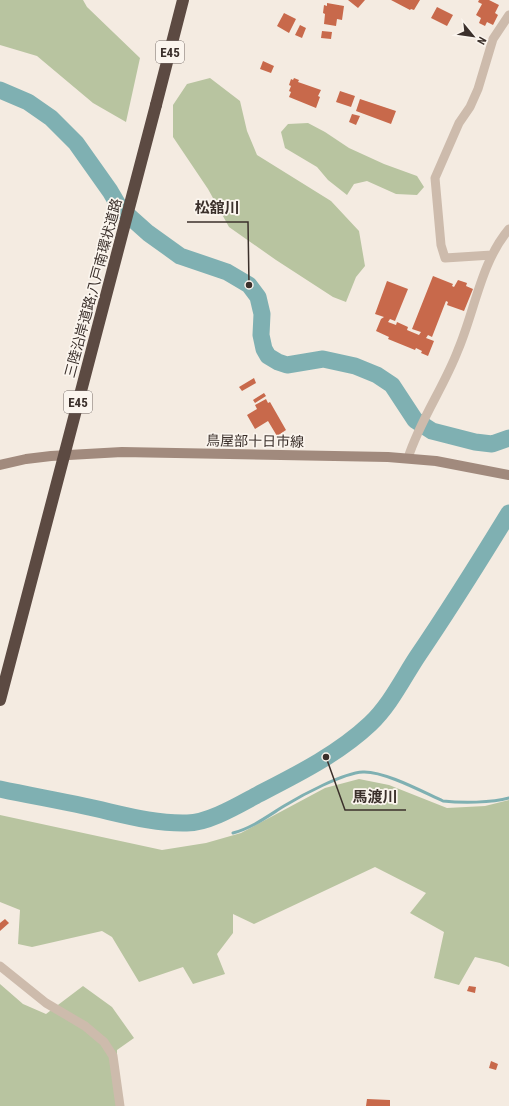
<svg xmlns="http://www.w3.org/2000/svg" width="509" height="1106" font-family="'Roboto Condensed','Noto Sans JP',sans-serif">
  <rect width="100%" height="100%" fill="#f4ebe1"/>
  <path fill="#b8c4a0" d="M0,0H83L87,7L140,58L126,122L93,103L37,56L0,45Z
    M210,78L240,101L247,131L257,155L331,201L359,231L365,266L356,277L346,302L333,297L276,260L229,227L208,189L173,137V105L187,84Z
    M308,123L325,132L349,148L384,164L417,176L424,187L417,195L396,194L367,181L354,184L347,195L328,180L317,167L285,148L281,132L288,124Z
    M359,779L389,785L447,808L485,806L509,800V967L500,963L475,957L459,985L434,978L444,932L410,913L426,893L375,867L254,924L233,914V933L217,954L225,974L193,984L183,967L139,982L112,937L102,931L32,947L18,944L20,910L0,902V815L162,850L206,843L241,833L325,788Z
    M0,984L23,1004L46,1014L83,986L112,1007L134,1038L117,1050V1106H0Z"/>
  <g fill="none" stroke-linecap="round" stroke-linejoin="round">
    <path stroke="#7fb0b2" stroke-width="3" d="M233,833C252,828 268,816 284,806C302,795 343,773 363,772C384,771 423,792 443,801C461,803 492,803 509,798"/>
    <path stroke="#7fb0b2" stroke-width="17" d="M0,90L28,102L51,118L76,143L110,191L120,208L148,233L180,256L227,272L249,285L258,297L262,314L261,335L264,349L268,356L278,362L287,365L323,359L355,366L377,375L392,385L415,420L432,431L475,442L492,444L509,438
      M0,789C28,795 56,800 84,806C118,813 152,824 187,823C209,823 240,804 259,794C298,774 338,754 370,724C390,705 402,680 417,657C449,610 479,562 509,513"/>
  </g>
  <path fill="#c8694b" d="M348,0H365L358,8Z
    M391,0H420L414,10L411,9L410,10Z
    M479,0H489L499,5L495,13L498,15L493,25L487,22L485,26L479,23L481,18L476,15L482,4L478,2Z
    M327,3L344,6L342,20L337,19L336,26L324,24L325,14L323,13L324,5L327,6Z
    M437,7L453,15L447,26L431,18Z
    M284,13L296,19L289,33L277,26Z
    M300,25L306,28L302,38L295,35Z
    M322,31L332,32L331,39L321,38Z
    M263,61L274,66L271,73L260,69Z
    M294,78L299,80L298,82L321,90L318,96L320,97L316,108L289,97L291,92L289,91L291,86L289,85L291,79L293,80Z
    M340,91L355,96L351,107L336,102Z
    M360,99L396,111L391,124L356,111Z
    M352,114L360,116L356,125L349,122Z
    M433,276L453,284L452,286L454,287L458,280L467,283L466,286L473,289L464,311L447,305L448,302L446,301L432,337L428,335L426,338L434,341L428,356L421,353L422,351L416,348L415,350L388,339L389,337L376,331L381,319L384,317L375,314L387,281L408,289L395,321L390,319L388,322L396,325L397,322L408,327L407,330L419,335L421,332L412,329Z
    M254,378L256,383L242,391L239,387Z
    M264,393L266,396L255,403L253,400Z
    M266,399L268,403L270,402L286,430L277,436L268,421L255,429L247,415L257,409L255,405Z
    M5,919L9,923L0,931V923Z
    M469,986L476,987L475,993L467,991Z
    M491,1061L498,1064L496,1070L489,1068Z
    M367,1099L390,1100V1106H366Z"/>
  <g fill="none" stroke-linecap="round" stroke-linejoin="round">
    <path stroke="#cdbbac" stroke-width="9" d="M492,255L445,258L441,245L435,178L459,123L470,107L478,89L493,39L509,15
      M408,458C420,420 444,387 458,350C475,310 481,262 509,229
      M0,966L46,1003L85,1026L104,1042L113,1056L120,1106"/>
    <path stroke="#a18a7d" stroke-width="10" d="M0,465L26,459L51,456L122,452L388,457L436,461L509,475"/>
    <path stroke="#5c4a42" stroke-width="12" d="M156,105L183,0"/>
    <path stroke="#5c4a42" stroke-width="12" d="M0,700L156,105"/>
  </g>
  <g text-anchor="middle" dominant-baseline="central" stroke-width="3.5" stroke-linejoin="round" paint-order="stroke">
    <g fill="#fbf5ee" stroke="#756b66" stroke-width="1">
      <rect x="156" y="41" width="28" height="22" rx="3"/>
      <rect x="64" y="391" width="28" height="22" rx="3"/>
    </g>
    <g font-size="13" font-weight="bold" fill="#3b302b">
      <text x="170" y="52">E45</text>
      <text x="78" y="402">E45</text>
    </g>
    <g font-size="14" fill="#3b302b" stroke="#fbf5ee">
      <text transform="translate(93 288) rotate(-75)">三陸沿岸道路;八戸南環状道路</text>
      <text transform="translate(255 441) rotate(1)">鳥屋部十日市線</text>
    </g>
  </g>
  <path fill="none" stroke="#3b302b" stroke-width="1.5" d="M249 285L248 222H187M326 757L345 810H406"/>
  <g fill="#3b302b" stroke="#fbf5ee" stroke-width="1.5">
    <circle cx="249" cy="285" r="4"/>
    <circle cx="326" cy="757" r="4"/>
  </g>
  <g font-size="15" text-anchor="middle" font-weight="bold" fill="#3b302b" stroke="#fbf5ee" stroke-width="3.5" stroke-linejoin="round" paint-order="stroke">
    <text x="217" y="213">松舘川</text>
    <text x="375" y="802">馬渡川</text>
  </g>
  <g transform="translate(473 36) rotate(119)" stroke="#fbf5ee" stroke-width="3" paint-order="stroke">
  <path d="M0-3L7 15L0 10L-7 15Z" fill="#3b302b"/>
  <text y="-6" font-size="11" font-weight="bold" text-anchor="middle" fill="#3b302b">N</text>
  </g>
</svg>
